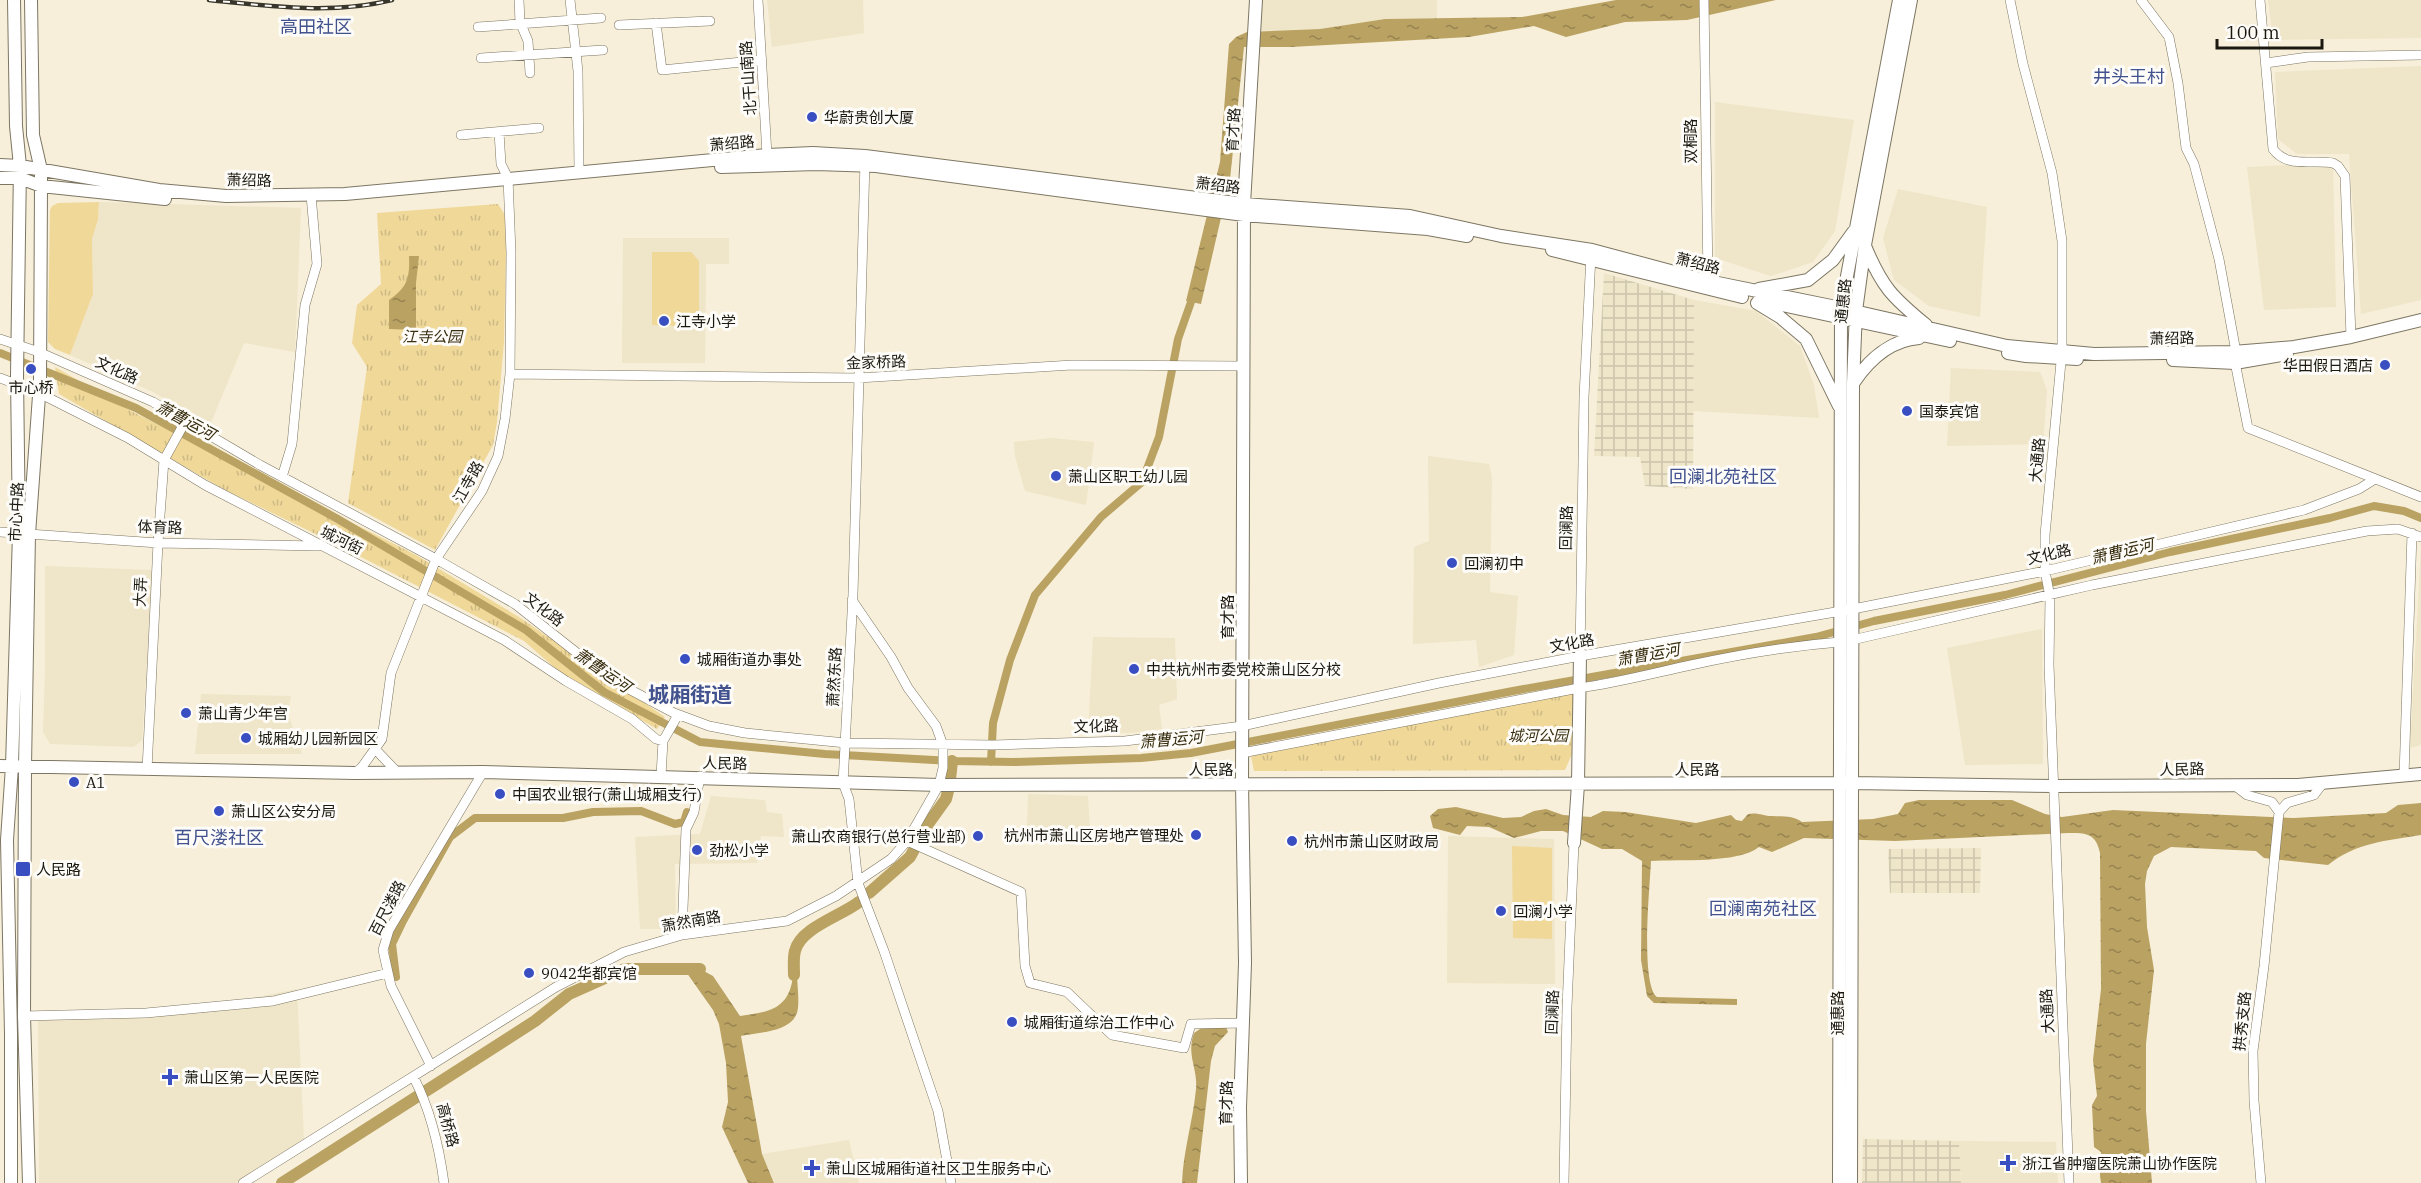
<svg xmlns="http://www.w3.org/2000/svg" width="2421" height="1183" font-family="'IBM Plex Serif','Noto Sans SC',serif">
  <defs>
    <pattern id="industrial-grid" width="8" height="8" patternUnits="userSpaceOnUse" patternTransform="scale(1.5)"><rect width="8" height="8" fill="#efe5c8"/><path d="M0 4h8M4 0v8" fill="none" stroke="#ccc4ab"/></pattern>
    <pattern id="park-tufts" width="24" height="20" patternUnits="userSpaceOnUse" patternTransform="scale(1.5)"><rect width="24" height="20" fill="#f0d899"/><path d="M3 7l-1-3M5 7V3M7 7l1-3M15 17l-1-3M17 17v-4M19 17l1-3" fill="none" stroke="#cdb983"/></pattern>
    <pattern id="water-ripples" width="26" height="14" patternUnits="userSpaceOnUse" patternTransform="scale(1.5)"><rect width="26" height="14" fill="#baa262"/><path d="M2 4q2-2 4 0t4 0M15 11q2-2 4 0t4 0" fill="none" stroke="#96834f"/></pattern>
  </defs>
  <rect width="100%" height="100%" fill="#f7efd9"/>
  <path fill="#efe5c8" d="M767,0H863L864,33L772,47Z
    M1256,0H1437V18L1385,19L1320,29L1254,31Z
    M2268,0H2421V38L2273,40Z
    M2421,66V300L2361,314L2349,154H2297L2278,139L2275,72Z
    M1715,102L1854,120L1835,231L1813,262L1771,276L1715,258Z
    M2333,163L2336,307L2264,310L2247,167Z
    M1898,189L1987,207L1980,317L1929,306L1894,280L1883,238Z
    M99,202L301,208L295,352L244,343L210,425L153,392L70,355L93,294L92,239L98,221Z
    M623,238H729V264H706L705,363H622Z
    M1694,300L1756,311L1800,346L1814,385L1819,418L1693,411Z
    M1951,368L2040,372L2047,390L2043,444L1947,446Z
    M1051,438L1094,442L1086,505L1025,491L1015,456L1014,442Z
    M1428,456L1489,464L1492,477L1490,592L1518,596L1514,655L1479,667L1476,640L1413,644L1414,547L1429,541Z
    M2421,546V745L2410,748Z
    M45,566L153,570L142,740L134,747L50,744L43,732L45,672Z
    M2042,629L2043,764L1965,765L1947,648Z
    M1093,637L1175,638L1177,699L1159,705L1162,729L1129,733L1088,732Z
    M201,694L291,696L288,714L302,754H195Z
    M1028,794L1088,796L1090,830H1027Z
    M711,796L765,800L767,812L782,814L784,837L761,836L757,863L675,864L676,929H640L635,837L700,834Z
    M1448,836L1554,839L1555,984L1447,983Z
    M297,989L304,1140L236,1183H39L38,1013L195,1010Z
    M849,1140L859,1183H775L762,1154Z
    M1959,1141L2056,1142L2058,1183H1961Z"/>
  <path fill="url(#industrial-grid)" d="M1604,273L1694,300L1693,489L1645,486L1640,457L1594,456Z
    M1981,848L1980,893H1890L1888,849Z
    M1863,1139L1959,1141L1961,1183H1862Z"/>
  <path fill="#f0d899" d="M99,202L98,220L92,239L93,294L70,355L55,349L48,342L50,210L52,206L58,203Z
    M652,252H691L699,261V327L652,325Z
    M1512,846L1552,848V939L1513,938Z"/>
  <path fill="url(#park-tufts)" d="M498,204L505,215L506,254L504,342L497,422L493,445L435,550L348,503L367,367L352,343L357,305L381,284L377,213Z
    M55,367L133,412L416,555L519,617L665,717L657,729L563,675L524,641L334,543L225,490L59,394Z
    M1575,692L1572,754L1565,770L1254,771L1251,756Z"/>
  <path fill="url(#water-ripples)" d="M1616,0H1776L1687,20L1625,22L1566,37L1534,26L1469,37L1291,47H1244L1230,179L1201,304L1186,301L1220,162L1229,44L1236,37L1247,32L1320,29L1385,19L1522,17Z
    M409,256H419L416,283V330L389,329V300C407,288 410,278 409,256Z
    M1919,800H2012L2045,814L2062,817L2113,810L2294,818L2386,813L2398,805L2421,803V835C2386,841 2357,842 2328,865L2264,858L2256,851L2171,847L2154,856L2147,871L2145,884L2147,927L2154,970L2146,1044V1111L2152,1183H2101L2100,1176L2101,1152L2094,1147L2092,1105L2097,1096L2093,1060L2101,989L2100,853C2096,833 2086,833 2068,833L1895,841L1804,838L1772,852L1759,847C1737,864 1679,859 1651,861C1650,886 1640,983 1657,997L1737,999V1005L1654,1003L1647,996L1641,960L1642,861L1622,849H1602L1563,831H1541L1514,838L1489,827L1467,826L1460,835L1433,828L1430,816L1438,809L1456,807L1503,818L1521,817L1534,811L1546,809L1563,815L1591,817L1603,811L1625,812L1696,823L1731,815L1736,820L1742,821L1748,814C1758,812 1763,816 1772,816C1784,817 1792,815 1802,822L1873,819L1898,814L1905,803Z
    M684,969H700L713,976L740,1016C770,1012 789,1009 793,976L797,973C797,985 800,1002 797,1013C790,1033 757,1032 741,1036L762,1154L774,1183H748L722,1127L728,1102L726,1063L719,1024L713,1010Z
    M1203,1027H1226L1228,1032L1215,1046L1211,1061L1197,1183H1182C1183,1151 1193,1121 1196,1089C1198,1068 1186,1055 1194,1033Z"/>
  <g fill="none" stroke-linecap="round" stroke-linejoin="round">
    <path stroke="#baa262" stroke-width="8" d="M0,353L136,408L336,518L526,630L604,692L700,742L825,754L952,761L1014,762L1141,758L1191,753L1513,691L1816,637L1874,621L2005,595L2170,552L2330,518L2374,506L2404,511L2421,518
      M991,762L993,723L1010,660L1035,595L1101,517L1142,482L1159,437L1178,339L1191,302
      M396,977L392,944L403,921L450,837L475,818H563L593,812L641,811L675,824L684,822L687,812"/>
    <path stroke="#baa262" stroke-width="12" d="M950,779L952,761
      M869,893L910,857L928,824L946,799L948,791
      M794,975C794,967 793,958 795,951C800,928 841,916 859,902
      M282,1183L535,1021L569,994L625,969H700"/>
    <g stroke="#7d7663" stroke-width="10">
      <path id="minor" d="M519,0L520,22L528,41L530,73
        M570,0L578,71L579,173
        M758,0L767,155
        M1704,0L1708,281
        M2010,0L2023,64L2052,173L2062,241V351L2045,535V571L2050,597L2049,665L2069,1183
        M2141,0L2169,37L2178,83L2186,148L2194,164L2219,259L2236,352
        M2260,0L2273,149C2288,169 2311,159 2333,163L2338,166L2345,176L2351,337
        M656,23L662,70L762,60
        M619,25L710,21
        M478,27L601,18
        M481,58L603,50
        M2266,63L2308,57L2421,55
        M461,135L539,128
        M865,161L853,594L843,783L849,799L858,883L884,951L938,1111L951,1183
        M0,339L39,352L153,402L260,465L436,559L515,604L610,679L674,713L709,726L745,733L846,743L993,745L1125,741L1242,726L1439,683L1580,656L1853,609L2045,571L2304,510L2359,489L2375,479
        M2234,357L2248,428L2421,497
        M510,374L858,378L1072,365L1242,366
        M0,378L39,393L128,438L205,485L504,640L566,681L632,719L656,739L663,741
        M282,477L292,444L305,305L317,264L311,195
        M0,532L158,543L317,546
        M1852,640L2092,585L2367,531L2398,529L2421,537
        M1580,656L1584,397L1591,255
        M376,750L398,773
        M1242,753L1579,688C1617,683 1654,673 1691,665C1741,654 1790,646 1840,642
        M147,770L158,543L164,460L185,422
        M355,773L362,767L382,739L391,673L436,559L482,491L498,456L505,419L510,374L511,253L508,178L501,164L499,132
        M661,776L663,741L678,715
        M2404,776L2412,533
        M2234,785L2247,795L2272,802L2279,812
        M907,841L1021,892L1025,966L1030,983L1067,992L1112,1035L1184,1048L1191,1024L1243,1023
        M682,935L686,829L694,812L700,776
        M24,1016L146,1013L273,1001L388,973
        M431,1066L391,986L383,950L389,930L483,772
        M414,1078C431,1111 439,1146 444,1183
        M243,1183L556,987L624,952L682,935L787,921L836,896L891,859L907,841L939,785L943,768V745L936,726L908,688L891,657L852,600
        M1564,1183L1567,1007L1574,843
        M2261,1183L2254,1101L2253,1051L2264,966L2279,812L2287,803L2314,795L2323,783"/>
    </g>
    <g stroke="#7d7663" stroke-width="14">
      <path id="major" d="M0,165L20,166L159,190L226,196L345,194L767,155L813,153L865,156L1244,204L1410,216L1501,236L1592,250L1708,281L1841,308L2007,346L2094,354L2233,352L2294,347L2351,337L2421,320
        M721,167L816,164L876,166L1244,215L1428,229L1467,236
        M0,178H20L41,186L165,199
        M1865,246C1882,287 1892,297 1926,325
        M1552,250L1742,297
        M1759,289L1808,280L1833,260L1854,231
        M1759,300L1950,341
        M1757,303L1780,317L1806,339L1839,406
        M2008,353L2026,356L2077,359
        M2173,360L2235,363L2287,354
        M1854,382C1869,360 1891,340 1919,338
        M0,766L355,773L483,772L939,785L1852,783L2054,786L2298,785L2421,774
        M1574,843L1578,784L1580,656
        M11,1183V1034L7,840L12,766L19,533L17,376L20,166L16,126L14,0
        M29,1183L24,1016L25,766L29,534L40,382L41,186V170L33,135L31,0
        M1241,1183L1240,1107L1245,963L1242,784L1244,204L1256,0
        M1839,1183L1841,308L1899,0
        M1851,1183L1853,383L1856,311L1865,245L1911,0"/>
    </g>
    <use href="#minor" stroke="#fff" stroke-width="9"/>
    <use href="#major" stroke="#fff" stroke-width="12"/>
    <g stroke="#38352b" stroke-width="4.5">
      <path id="rail" d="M209,0C271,6 331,15 392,0"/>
    </g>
    <use href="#rail" stroke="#fefcf8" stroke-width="2" stroke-dasharray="7" stroke-linecap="butt"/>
  </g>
  <g fill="#394fc1" stroke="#fefcf8" stroke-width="2">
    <circle cx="812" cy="117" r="6"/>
    <circle cx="664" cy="321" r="6"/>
    <circle cx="2385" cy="365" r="6"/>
    <circle cx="31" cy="369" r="6"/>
    <circle cx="1907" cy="411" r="6"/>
    <circle cx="1056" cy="476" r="6"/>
    <circle cx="1452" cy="563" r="6"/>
    <circle cx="685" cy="659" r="6"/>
    <circle cx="1134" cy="669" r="6"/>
    <circle cx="186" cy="713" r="6"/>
    <circle cx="246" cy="738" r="6"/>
    <circle cx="74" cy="782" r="6"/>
    <circle cx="500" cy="794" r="6"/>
    <circle cx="219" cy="811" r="6"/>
    <circle cx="1196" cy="835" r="6"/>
    <circle cx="978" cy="836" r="6"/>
    <circle cx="1292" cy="841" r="6"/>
    <circle cx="697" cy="850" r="6"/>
    <rect x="15" y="861" width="16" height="16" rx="3"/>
    <circle cx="1501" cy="911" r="6"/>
    <circle cx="529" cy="973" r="6"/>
    <circle cx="1012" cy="1022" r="6"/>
    <path d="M167 1068h6v6h6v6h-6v6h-6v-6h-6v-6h6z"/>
    <path d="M2005 1154h6v6h6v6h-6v6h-6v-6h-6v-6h6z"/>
    <path d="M809 1159h6v6h6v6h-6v6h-6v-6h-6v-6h6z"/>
  </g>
  <g text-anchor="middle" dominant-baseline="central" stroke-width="6" stroke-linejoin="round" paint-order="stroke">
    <g font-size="15" fill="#1b1810" stroke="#fefcf8">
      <text transform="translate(748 78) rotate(-94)">北干山南路</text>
      <text transform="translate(1233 130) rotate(-87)">育才路</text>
      <text transform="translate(1690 141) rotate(-90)">双桐路</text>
      <text transform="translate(732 143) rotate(-5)">萧绍路</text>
      <text transform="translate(249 180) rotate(1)">萧绍路</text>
      <text transform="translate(1218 185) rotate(7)">萧绍路</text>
      <text transform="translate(1698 263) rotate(14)">萧绍路</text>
      <text transform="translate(1843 301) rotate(-84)">通惠路</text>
      <text transform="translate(2172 338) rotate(-1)">萧绍路</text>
      <text transform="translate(876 362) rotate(-2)">金家桥路</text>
      <text transform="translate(117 370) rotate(24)">文化路</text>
      <text transform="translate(2037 460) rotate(-85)">大通路</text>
      <text transform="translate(468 482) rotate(-61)">江寺路</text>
      <text transform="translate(16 512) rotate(-87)">市心中路</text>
      <text transform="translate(160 527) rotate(2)">体育路</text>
      <text transform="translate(1566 528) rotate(-89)">回澜路</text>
      <text transform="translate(342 540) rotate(26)">城河街</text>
      <text transform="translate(2049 554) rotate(-13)">文化路</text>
      <text transform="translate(140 592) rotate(-87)">大弄</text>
      <text transform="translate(544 609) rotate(37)">文化路</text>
      <text transform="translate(1227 617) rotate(-90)">育才路</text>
      <text transform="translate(1572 643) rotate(-10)">文化路</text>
      <text transform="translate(834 677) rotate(-87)">萧然东路</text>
      <text transform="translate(1096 726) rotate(-2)">文化路</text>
      <text transform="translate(725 763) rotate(2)">人民路</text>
      <text x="1211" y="769">人民路</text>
      <text x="1697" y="769">人民路</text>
      <text transform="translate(2182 769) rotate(-1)">人民路</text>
      <text transform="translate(387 908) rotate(-63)">百尺溇路</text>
      <text transform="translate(691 921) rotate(-10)">萧然南路</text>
      <text transform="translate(2047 1011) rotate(-93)">大通路</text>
      <text transform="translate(1552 1012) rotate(-88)">回澜路</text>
      <text transform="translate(1837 1013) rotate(-90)">通惠路</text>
      <text transform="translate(2242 1021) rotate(-84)">拱秀支路</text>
      <text transform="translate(1226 1103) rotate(-89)">育才路</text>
      <text transform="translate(448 1125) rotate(75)">高桥路</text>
    </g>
    <g font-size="15" fill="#1b1810" stroke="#fefcf8" text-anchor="start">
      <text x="824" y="117">华蔚贵创大厦</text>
      <text x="676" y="321">江寺小学</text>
      <text x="2373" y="365" text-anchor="end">华田假日酒店</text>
      <text x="31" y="387" text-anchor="middle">市心桥</text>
      <text x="1919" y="411">国泰宾馆</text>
      <text x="1068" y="476">萧山区职工幼儿园</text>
      <text x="1464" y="563">回澜初中</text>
      <text x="697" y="659">城厢街道办事处</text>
      <text x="1146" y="669">中共杭州市委党校萧山区分校</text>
      <text x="198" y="713">萧山青少年宫</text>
      <text x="258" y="738">城厢幼儿园新园区</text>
      <text x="86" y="782">A1</text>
      <text x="512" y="794">中国农业银行(萧山城厢支行)</text>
      <text x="231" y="811">萧山区公安分局</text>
      <text x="1184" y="835" text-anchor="end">杭州市萧山区房地产管理处</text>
      <text x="966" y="836" text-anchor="end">萧山农商银行(总行营业部)</text>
      <text x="1304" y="841">杭州市萧山区财政局</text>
      <text x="709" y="850">劲松小学</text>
      <text x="36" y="869">人民路</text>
      <text x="1513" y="911">回澜小学</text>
      <text x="541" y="973">9042华都宾馆</text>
      <text x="1024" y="1022">城厢街道综治工作中心</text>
      <text x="184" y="1077">萧山区第一人民医院</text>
      <text x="2022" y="1163">浙江省肿瘤医院萧山协作医院</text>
      <text x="826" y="1168">萧山区城厢街道社区卫生服务中心</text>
    </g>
    <g font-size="15" font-style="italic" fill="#3a2f12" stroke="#fefcf8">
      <text x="432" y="336">江寺公园</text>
      <text x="1538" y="735">城河公园</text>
    </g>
    <g font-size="16" font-style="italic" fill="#362c0e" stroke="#fefcf8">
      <text transform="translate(186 420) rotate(29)">萧曹运河</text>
      <text transform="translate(2122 551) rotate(-13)">萧曹运河</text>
      <text transform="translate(1648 654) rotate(-10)">萧曹运河</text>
      <text transform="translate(603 670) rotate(35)">萧曹运河</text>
      <text transform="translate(1171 739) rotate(-5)">萧曹运河</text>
    </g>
    <g font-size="18" fill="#41528e" stroke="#fefcf8">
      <text x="316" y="26">高田社区</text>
      <text x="2129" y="76">井头王村</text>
      <text x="1723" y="476">回澜北苑社区</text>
      <text x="219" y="837">百尺溇社区</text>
      <text x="1763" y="908">回澜南苑社区</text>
    </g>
    <g font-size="21" font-weight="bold" fill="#41528e" stroke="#fefcf8">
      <text x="690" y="694">城厢街道</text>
    </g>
  </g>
  <path d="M2217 39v9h105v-9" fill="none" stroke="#1b1810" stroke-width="3"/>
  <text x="2226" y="39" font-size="18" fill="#1b1810" stroke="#fefcf8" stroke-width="4.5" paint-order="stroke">100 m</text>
</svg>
